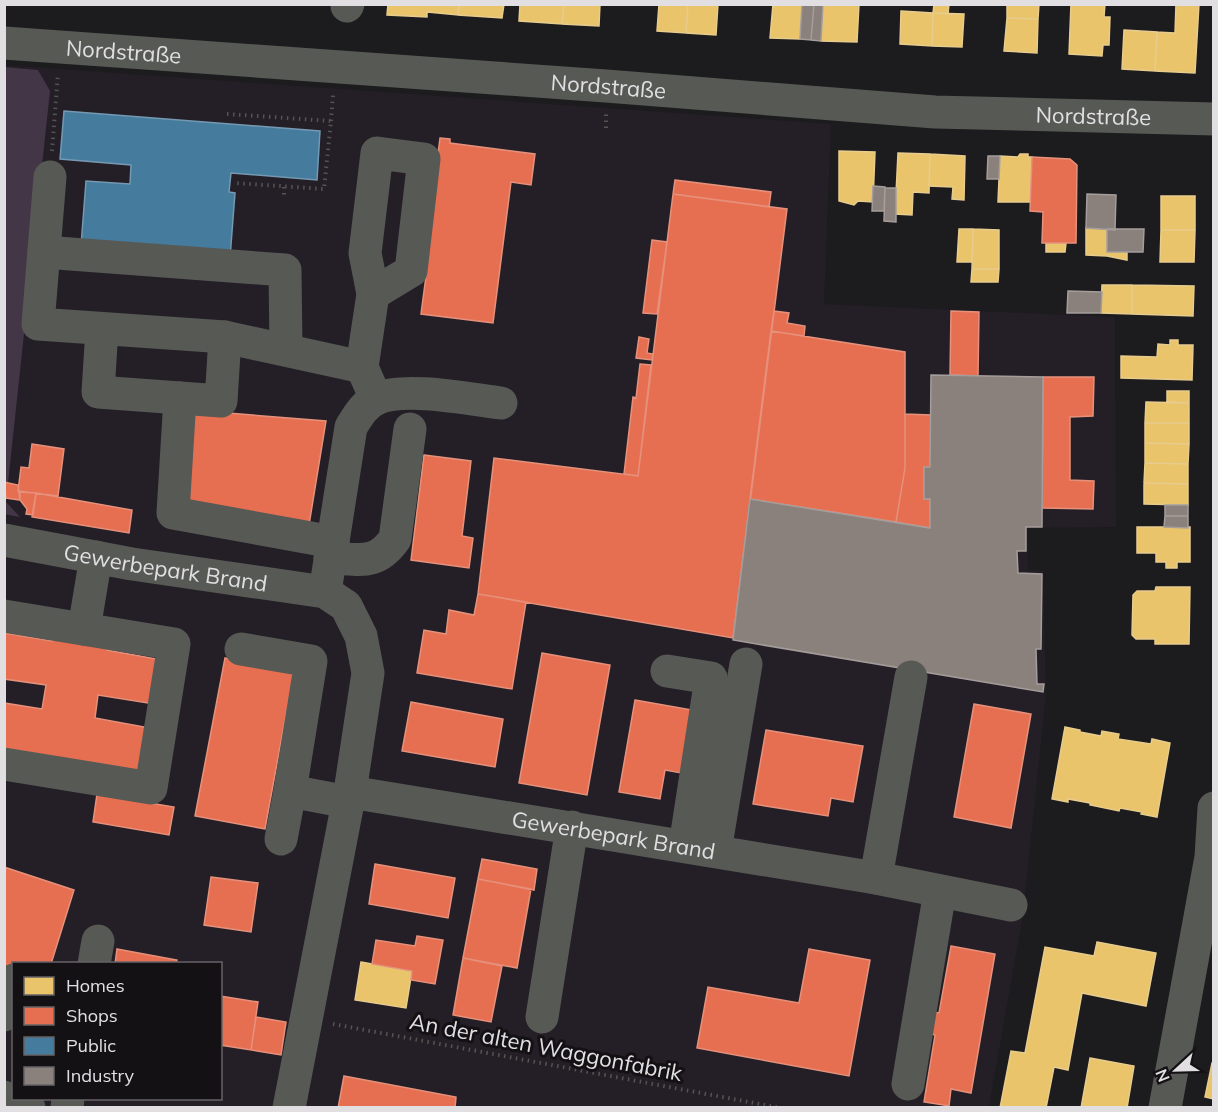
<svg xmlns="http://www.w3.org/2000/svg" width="1218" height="1112" font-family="Mulish,sans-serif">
  <rect width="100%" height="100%" fill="#1c1b1d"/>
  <path fill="#241e26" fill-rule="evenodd" d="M4,65L831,124L824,304L1115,317L1116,527L1027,528L1028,570L1043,571L1046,694L1023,915L989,1107H5ZM14,964H220V1098H14Z"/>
  <path fill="#433647" d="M4,67L38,70L50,91L6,502L20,517L4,514Z"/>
  <path fill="#e9c46a" stroke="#e7cc8e" stroke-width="1.5" d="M388,4H459L458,15L427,12V17L387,15Z
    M459,4H504L502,18L458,15Z
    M520,4H564L562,24L519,21Z
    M564,4H600L599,26L562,24Z
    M659,4H688L686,33L657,31Z
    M688,4H718L716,35L686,33Z
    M773,4H802L800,39L770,38Z
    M823,4H859L857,42L821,41Z
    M934,4H949L948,14L933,13Z
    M1007,4H1039L1038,19L1007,18Z
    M1071,4H1105L1104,17H1110L1109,45H1103L1102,56L1069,54Z
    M1176,4H1199L1195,73L1155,71L1157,32L1175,33Z
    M901,11L933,13L932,46L900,44Z
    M933,13L964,14L962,47L932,46Z
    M1007,18L1038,19L1037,53L1004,51Z
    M1124,30L1157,32L1155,71L1122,69Z
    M839,151L875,152L873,202L858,201L854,205L839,201Z
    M898,153L930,154L929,193L913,192L912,215L895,214Z
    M930,154L965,156L964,200L952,199L953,187L929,186Z
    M1020,154H1028V157H1032L1030,202H998L1000,156L1018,157Z
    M1161,196H1195V230H1161Z
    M1086,228L1107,229V252H1127V260L1107,256L1086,255Z
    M959,229H973L972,262H957Z
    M973,229L999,230V269H972Z
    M1161,230H1195L1194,262H1160Z
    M1046,243H1066L1065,252H1046Z
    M972,269H999L998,282H971Z
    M1102,285H1132V314L1101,313Z
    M1132,285L1194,286L1193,316L1132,314Z
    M1170,340H1178V345H1193L1192,380L1121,378V356L1157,357L1158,344L1170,345Z
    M1167,391H1189V403L1167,402Z
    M1146,402L1189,403V423H1145Z
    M1145,423H1189V444L1145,443Z
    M1145,443L1189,444L1188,464L1145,463Z
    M1145,463L1188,464V484L1144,483Z
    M1144,483L1188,484V505L1144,504Z
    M1137,527H1190V562H1177V568H1166V562H1156V553H1137Z
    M1156,587H1190L1189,644H1155V639H1136L1132,635L1133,595L1137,591H1155Z
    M1065,727L1080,730V732L1101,736L1102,731L1119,734L1118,739L1151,744L1152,739L1170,743L1157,817L1141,814L1142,812L1120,808L1119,811L1090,805V803L1068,799V802L1052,799Z
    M1097,942L1156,953L1146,1006L1082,993L1068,1070L1054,1067L1046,1108H1000L1011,1051L1025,1053L1045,947L1094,956Z
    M361,962L412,971L406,1008L355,1000Z
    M1090,1058L1134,1066L1127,1108H1081Z
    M1212,1063H1214V1099L1205,1097Z"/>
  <path fill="#e76f51" stroke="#e5917c" stroke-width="1.5" d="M440,138L450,139V143L535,154L531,185L511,182L493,323L421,314L426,276H422Z
    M1032,157L1070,159L1077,165L1076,243H1042L1043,212L1030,211Z
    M675,180L771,192L769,207L673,194Z
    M673,194L787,209L733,638L478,594L494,458L638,476Z
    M652,240L667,242L657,314L643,313Z
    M774,311L789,313L787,323L805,326L804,336L771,331Z
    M951,311L979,312L978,376L950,375Z
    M771,331L905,352V468L896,522L750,499Z
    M639,337L649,339L647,353L653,354L652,360L636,358Z
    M640,364L651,365L638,476L624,474L633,397L636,398Z
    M1043,377H1094L1093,416L1070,417V480L1094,481L1093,509L1042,508Z
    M191,410L326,421L309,525L183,505Z
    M905,414L931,415L930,467H924V499H930V528L896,522L905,468Z
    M32,444L64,449L58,496L18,491L21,467L29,468Z
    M424,455L471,461L462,536L473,538L469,568L411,560Z
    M4,482L18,485L20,500L6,498Z
    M20,492L36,493L33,515L26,514L27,509L20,500Z
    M36,493L132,510L129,533L32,517Z
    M478,594L526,602L512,689L417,673L424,630L446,634L449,610L474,615Z
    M4,633L52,641L53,638L107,648V650L162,660L154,704L98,695L95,718L150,728L143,772L4,748V703L42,709L46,685L4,679Z
    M542,653L610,665L587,795L519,783Z
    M225,658L294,671L265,829L195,816Z
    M635,700L698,711L687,774L665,770L660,799L619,792Z
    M411,702L503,719L495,767L402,751Z
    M974,704L1031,714L1011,828L954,817Z
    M766,730L863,746L853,802L831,798L828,816L753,804Z
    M97,794L174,807L169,835L93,822Z
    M482,859L537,869L534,890L478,879Z
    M375,864L455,878L448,918L369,904Z
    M4,867L74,890L51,964H14V969L4,966Z
    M211,877L258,883L251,932L204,925Z
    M478,879L531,889L517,968L463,958Z
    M417,936L443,940L435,984L411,980L412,971L372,964L376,940L415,946Z
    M951,946L995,954L971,1093L951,1089L949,1106L924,1102L935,1035L930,1034L933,1012L939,1013Z
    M117,949L177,960L176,964H115Z
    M809,949L870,960L849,1076L697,1048L708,987L799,1003Z
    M463,958L502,966L491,1022L453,1015Z
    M220,996L258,1002L251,1050L220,1045Z
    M256,1017L286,1022L281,1055L251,1050Z
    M344,1076L456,1097L455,1108H338Z"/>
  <path fill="#457b9d" stroke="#7499b2" stroke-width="1.5" d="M64,111L320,131L317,180L231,173L229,192L235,193L230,258L81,246L86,181L130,184L131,165L60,159Z"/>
  <path fill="#8a817c" stroke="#a49d9b" stroke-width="1.5" d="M802,4H814L811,40L800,39Z
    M814,4H823L821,41L811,40Z
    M988,156H1000L999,179H987Z
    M873,186L885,187L884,211H872Z
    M885,188H896V222L884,221Z
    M1087,194L1116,195L1115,230L1086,228Z
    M1107,229H1144L1143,252H1107Z
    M1068,291L1102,292L1101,313H1067Z
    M931,375L1043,377L1042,527H1026V551H1017L1018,573L1042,574L1041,649H1036L1037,684H1044L1043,692L733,640L750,499L930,528V499H924V467H930Z
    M1165,505H1188V516H1165Z
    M1165,516H1188V528L1164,527Z"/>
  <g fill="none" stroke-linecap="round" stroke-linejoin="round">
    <path stroke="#535553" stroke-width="4" stroke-dasharray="1.5 4.5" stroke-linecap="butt" d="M227,114L331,121L324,189L234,183
      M331,121L333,95
      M606,128V113
      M52,151L58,74
      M284,187V199
      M333,1024L781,1108"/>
    <g stroke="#575955" stroke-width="33">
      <path d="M347,6L348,4"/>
      <path id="s1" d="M4,43L606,86L935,112L1214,119"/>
      <path d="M50,177L38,324L225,337L362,367"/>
      <path d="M44,252L285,270L286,350"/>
      <path d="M373,294L365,253L377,153L424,159L411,271L373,294L362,367L376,399"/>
      <path d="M102,329L98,392L221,401L225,337"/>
      <path d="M180,398L173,513L333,542"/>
      <path id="s2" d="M4,540L132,564L325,592L346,606L361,636L368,673L350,792L289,1108"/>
      <path d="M330,558C360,559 376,566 395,539L410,429"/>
      <path d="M325,592L351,427C358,416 364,405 376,399C404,386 469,399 501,403"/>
      <path d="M4,616L174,644L151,788L4,764"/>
      <path d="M84,629L96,557"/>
      <path d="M241,649L311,661L290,791L348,802"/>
      <path d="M667,671L711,678L685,846"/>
      <path id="s3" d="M350,792L876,878L1011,905"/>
      <path d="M281,839L290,791"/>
      <path d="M715,851L746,664"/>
      <path d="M876,878L911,677"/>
      <path d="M94,964L98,941"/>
      <path d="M4,1015L14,980"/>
      <path d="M542,1017L572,827"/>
      <path d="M908,1084L940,891"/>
      <path d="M4,1097L29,1108"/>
      <path d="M67,1108L68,1098"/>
      <path d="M1165,1108L1211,857L1214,808"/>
    </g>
  </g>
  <g text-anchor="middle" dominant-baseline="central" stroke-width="6" stroke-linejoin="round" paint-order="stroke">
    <g font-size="22" fill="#e1dfe2" stroke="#141115">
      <text stroke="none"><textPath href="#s1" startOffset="120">Nordstraße</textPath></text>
      <text stroke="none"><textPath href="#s1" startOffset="606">Nordstraße</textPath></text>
      <text stroke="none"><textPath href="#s1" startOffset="1092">Nordstraße</textPath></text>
      <text stroke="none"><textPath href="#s2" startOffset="164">Gewerbepark Brand</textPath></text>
      <text stroke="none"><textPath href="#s3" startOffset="267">Gewerbepark Brand</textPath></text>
      <text transform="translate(546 1047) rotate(11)">An der alten Waggonfabrik</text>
    </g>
  </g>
  <rect width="1218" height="1112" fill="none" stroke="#e1dfe2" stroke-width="12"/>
  <rect x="12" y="962" width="210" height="138" fill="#141115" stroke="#666367" stroke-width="1.5"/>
  <rect x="24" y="977" width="30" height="18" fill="#e9c46a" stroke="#666367" stroke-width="1.5"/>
  <text x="66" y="992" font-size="18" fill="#e1dfe2">Homes</text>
  <rect x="24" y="1007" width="30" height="18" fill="#e76f51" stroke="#666367" stroke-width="1.5"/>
  <text x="66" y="1022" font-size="18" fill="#e1dfe2">Shops</text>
  <rect x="24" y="1037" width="30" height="18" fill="#457b9d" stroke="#666367" stroke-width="1.5"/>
  <text x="66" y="1052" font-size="18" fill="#e1dfe2">Public</text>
  <rect x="24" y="1067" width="30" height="18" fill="#8a817c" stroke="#666367" stroke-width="1.5"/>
  <text x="66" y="1082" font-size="18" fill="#e1dfe2">Industry</text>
  <g transform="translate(1176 1070) rotate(248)" stroke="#141115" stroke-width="4.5" paint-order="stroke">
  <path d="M0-4.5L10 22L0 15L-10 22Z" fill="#e1dfe2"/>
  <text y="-9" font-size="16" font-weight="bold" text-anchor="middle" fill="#e1dfe2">N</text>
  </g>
</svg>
